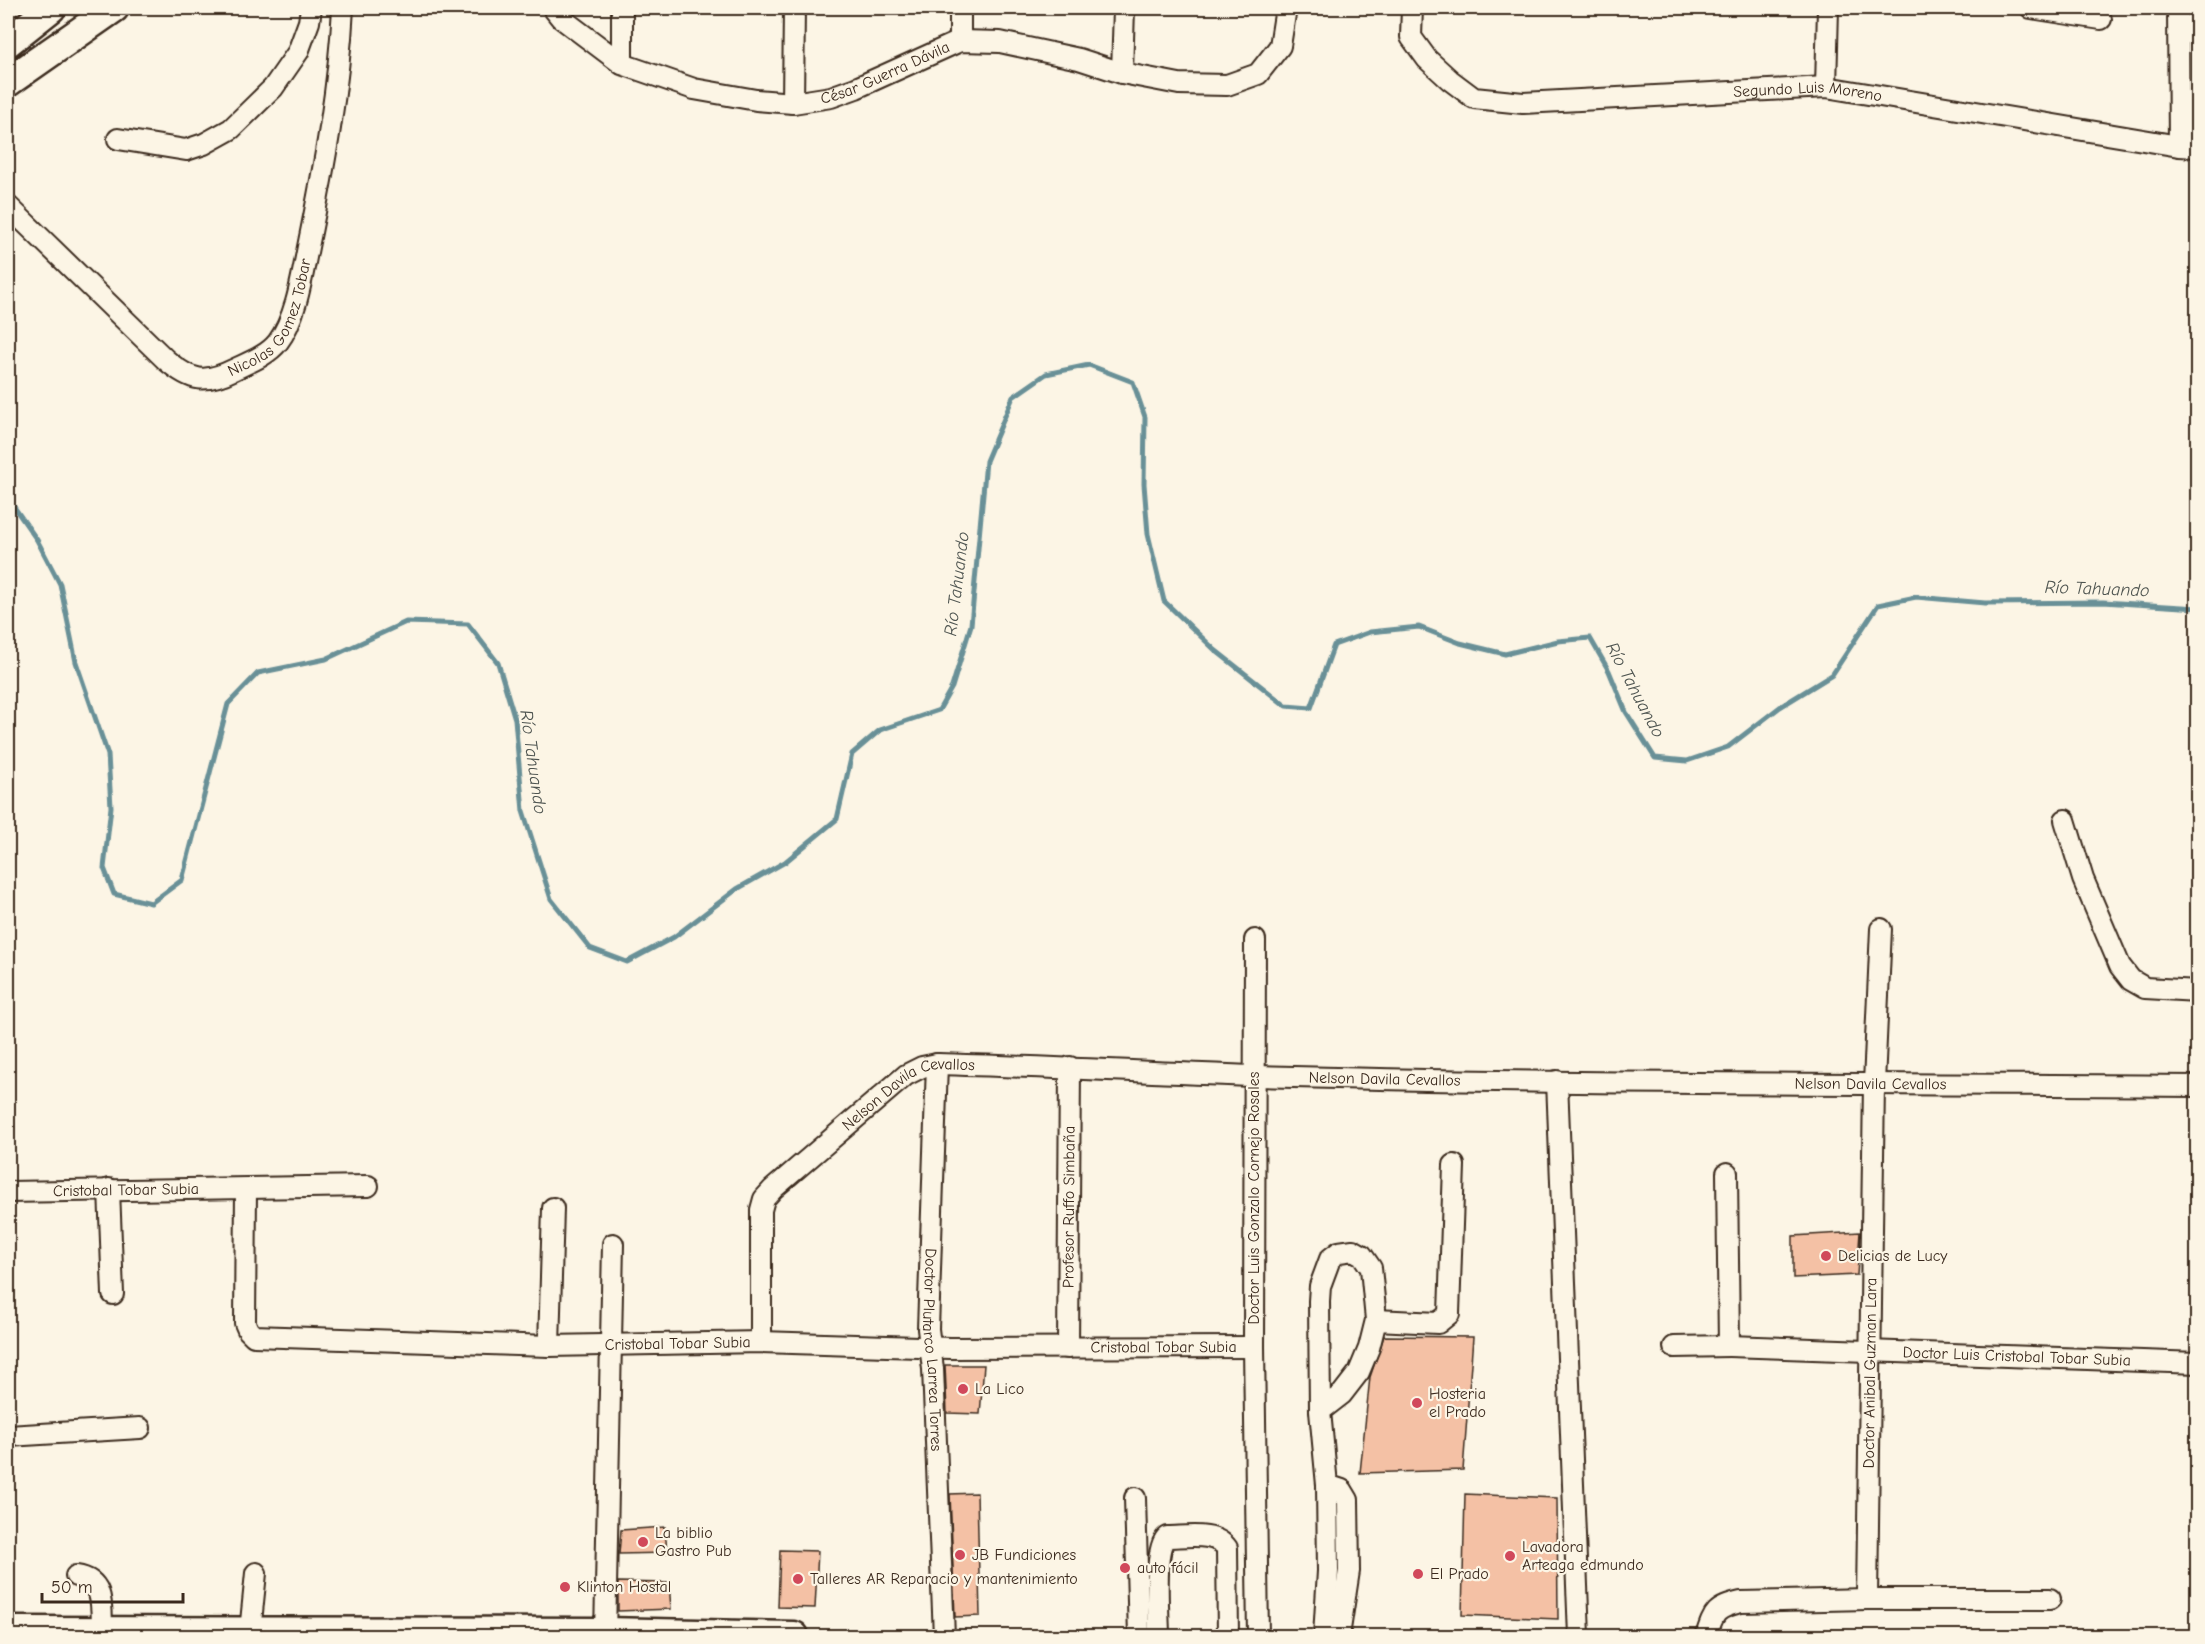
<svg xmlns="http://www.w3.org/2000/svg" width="2205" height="1644" font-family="'Comic Neue',sans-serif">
  <rect width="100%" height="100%" fill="#fcf5e5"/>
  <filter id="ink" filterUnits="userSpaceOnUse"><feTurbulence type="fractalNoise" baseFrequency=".0167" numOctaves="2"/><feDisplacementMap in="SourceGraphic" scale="12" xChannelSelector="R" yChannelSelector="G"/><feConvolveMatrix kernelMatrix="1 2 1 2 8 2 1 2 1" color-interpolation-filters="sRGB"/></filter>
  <g filter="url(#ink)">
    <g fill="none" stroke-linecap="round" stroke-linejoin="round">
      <path stroke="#699097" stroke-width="5" d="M8,505L14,507L37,540L60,584L76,662L108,755L111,807L104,868L114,894L151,903L182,880L228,704L258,673L326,659L406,622L468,624L498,663L515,719L523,811L551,899L590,948L627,962L674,937L737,889L785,862L837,819L852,754L880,730L939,710L952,687L971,625L986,461L1013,397L1046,374L1089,365L1133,382L1145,417L1144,484L1148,534L1164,601L1215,650L1286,706L1311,708L1334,645L1370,632L1419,627L1460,643L1505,654L1558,641L1590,638L1609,671L1626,712L1655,758L1687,761L1728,747L1780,707L1832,675L1878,605L1916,597L1985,603L2103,602L2198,608"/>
    </g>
    <path fill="#f4c1a5" stroke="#3b2a1e" stroke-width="1.5" d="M1860,1232L1857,1275L1793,1278V1236Z
      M1384,1336L1473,1337L1463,1470L1360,1473L1370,1377Z
      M945,1365H984L980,1414L947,1413Z
      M977,1493L980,1616L955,1617L950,1494Z
      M1465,1494L1557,1498L1558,1619L1462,1615Z
      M665,1527L667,1553L619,1554L621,1530Z
      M780,1550L818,1551L815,1608L778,1607Z
      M618,1582L669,1583L671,1609L618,1611Z"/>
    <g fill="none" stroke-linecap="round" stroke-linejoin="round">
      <g stroke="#3b2a1e" stroke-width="24">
        <g id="minor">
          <path id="s1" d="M553,8L561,18L622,64L694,89L756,100L793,103L831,97L856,88L960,41L1000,42L1079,59L1122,73L1179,84L1227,85L1258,74L1280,46L1286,8"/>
          <path d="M622,8V64"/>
          <path id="s2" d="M1412,8L1411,37L1427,59L1450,80L1474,98L1523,103L1826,87L2179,146L2198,147"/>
          <path d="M2031,8L2101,19"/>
          <path d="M2178,8L2179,146"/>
          <path d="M960,41V8"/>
          <path d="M1122,73L1124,8"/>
          <path d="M1826,87L1828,8"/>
          <path d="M793,103L794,8"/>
          <path d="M118,139L186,150L204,144L231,129L273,88L298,52L309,22L311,8"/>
          <path id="s3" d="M8,206L166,360C192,382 205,384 235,369C250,362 268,355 278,342C296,318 302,277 308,247C324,168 339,88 343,8"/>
          <path d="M2065,820L2083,879L2120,966L2131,980L2145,988L2198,991"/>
          <path d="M1255,940L1254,1347L1258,1636"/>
          <path id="s4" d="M937,1064L928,1329L933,1369L944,1636"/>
          <path d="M1557,1081L1579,1636"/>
          <path d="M109,1189L113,1294"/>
          <path id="s5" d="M246,1189L245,1323L248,1330L254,1336L549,1346L761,1342L950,1348L1254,1347"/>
          <path id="s6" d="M8,1192L368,1186"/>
          <path d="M1376,1320L1438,1323L1449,1314L1454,1165"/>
          <path id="s7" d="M761,1342V1210L764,1199L773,1189L906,1075L922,1067L937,1064C1043,1067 1148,1072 1254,1076C1568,1085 1883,1083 2198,1086"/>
          <path d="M549,1346L553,1208"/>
          <path id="s8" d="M1729,1346L2198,1363"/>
          <path d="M1674,1347L1729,1346L1727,1173"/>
          <path id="s9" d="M1068,1348L1070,1067"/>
          <path d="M1320,1411L1342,1394L1359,1372L1369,1348L1376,1320L1371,1268L1362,1255L1353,1250L1339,1252L1330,1259L1320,1286L1319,1301L1320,1411L1327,1485L1328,1571L1324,1636"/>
          <path d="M8,1436L140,1428"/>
          <path d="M1327,1485L1342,1490L1348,1500L1349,1571L1339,1636"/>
          <path d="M1135,1498L1139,1636"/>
          <path d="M76,1576C106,1580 101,1608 102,1632"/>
          <path id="s10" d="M1867,1599L1874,1083L1881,929"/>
          <path d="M250,1632L256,1573"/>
          <path d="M605,1636L613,1244"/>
          <path d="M1159,1636C1159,1618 1153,1547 1167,1537C1186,1537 1216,1531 1227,1548L1228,1636"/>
          <path d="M1706,1636C1714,1612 1715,1608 1741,1602L1867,1599H2050"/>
        </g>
      </g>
      <g stroke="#3b2a1e" stroke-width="33">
        <path id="highway" d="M8,42L51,8
          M8,82L114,8
          M8,1631L605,1632L794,1636"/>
      </g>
      <use href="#minor" stroke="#fcf5e5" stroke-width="20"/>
      <use href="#highway" stroke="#fcf5e5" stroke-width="28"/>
    </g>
  </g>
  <g fill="#d1495b" stroke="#fcf5e5" stroke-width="2">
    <circle cx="1826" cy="1256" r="6"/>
    <circle cx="963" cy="1389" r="6"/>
    <circle cx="1417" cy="1403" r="6"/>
    <circle cx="643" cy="1542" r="6"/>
    <circle cx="960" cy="1555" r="6"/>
    <circle cx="1510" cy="1556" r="6"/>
    <circle cx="1125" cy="1568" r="6"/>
    <circle cx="1418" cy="1574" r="6"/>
    <circle cx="798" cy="1579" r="6"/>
    <circle cx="565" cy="1587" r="6"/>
  </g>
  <g text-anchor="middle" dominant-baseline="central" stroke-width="4.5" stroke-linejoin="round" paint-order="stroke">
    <g font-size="16" fill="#3b2a1e" stroke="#fcf5e5">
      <text stroke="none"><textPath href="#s1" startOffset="363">César Guerra Dávila</textPath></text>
      <text stroke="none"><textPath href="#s2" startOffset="452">Segundo Luis Moreno</textPath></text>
      <text stroke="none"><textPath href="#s3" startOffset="363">Nicolas Gomez Tobar</textPath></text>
      <text stroke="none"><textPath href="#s7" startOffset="813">Nelson Davila Cevallos</textPath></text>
      <text stroke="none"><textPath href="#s7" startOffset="1299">Nelson Davila Cevallos</textPath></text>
      <text stroke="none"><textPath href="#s7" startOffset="327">Nelson Davila Cevallos</textPath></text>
      <text stroke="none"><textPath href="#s6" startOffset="118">Cristobal Tobar Subia</textPath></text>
      <text transform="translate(1254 1198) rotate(-90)">Doctor Luis Gonzalo Cornejo Rosales</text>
      <text stroke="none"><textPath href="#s9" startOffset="141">Profesor Ruffo Simbaña</textPath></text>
      <text stroke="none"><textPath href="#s5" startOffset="574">Cristobal Tobar Subia</textPath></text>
      <text stroke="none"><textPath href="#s5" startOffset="1060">Cristobal Tobar Subia</textPath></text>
      <text stroke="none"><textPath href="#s4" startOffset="286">Doctor Plutarco Larrea Torres</textPath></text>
      <text stroke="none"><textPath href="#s8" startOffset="288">Doctor Luis Cristobal Tobar Subia</textPath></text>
      <text stroke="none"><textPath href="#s10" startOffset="226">Doctor Anibal Guzman Lara</textPath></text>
    </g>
    <g font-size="16" fill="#3b2a1e" stroke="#fcf5e5" text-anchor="start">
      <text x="1838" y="1256">Delicias de Lucy</text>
      <text x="975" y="1389">La Lico</text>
      <text x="1429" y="1394">Hosteria<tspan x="1429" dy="18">el Prado</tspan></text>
      <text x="655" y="1533">La biblio<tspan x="655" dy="18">Gastro Pub</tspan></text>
      <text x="1522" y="1547">Lavadora<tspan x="1522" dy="18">Arteaga edmundo</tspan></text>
      <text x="972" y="1555">JB Fundiciones</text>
      <text x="1137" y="1568">auto fácil</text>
      <text x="1430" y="1574">El Prado</text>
      <text x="810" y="1579">Talleres AR Reparacio y mantenimiento</text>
      <text x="577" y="1587">Klinton Hostal</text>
    </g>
    <g font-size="18" font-style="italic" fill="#4e5450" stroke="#fcf5e5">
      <text transform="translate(957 584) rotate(-83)">Río Tahuando</text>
      <text transform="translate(2097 589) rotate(2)">Río Tahuando</text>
      <text transform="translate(1635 690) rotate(62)">Río Tahuando</text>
      <text transform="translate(533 762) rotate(82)">Río Tahuando</text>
    </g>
  </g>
  <rect width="2205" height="1644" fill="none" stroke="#fcf5e5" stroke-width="30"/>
  <rect x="15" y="15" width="2175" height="1614" fill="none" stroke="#3b2a1e" stroke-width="2" filter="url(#ink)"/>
  <path d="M42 1593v9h141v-9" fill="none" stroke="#3b2a1e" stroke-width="3"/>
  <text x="51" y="1593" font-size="18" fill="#3b2a1e" stroke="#fcf5e5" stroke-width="4.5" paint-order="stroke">50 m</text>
</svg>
